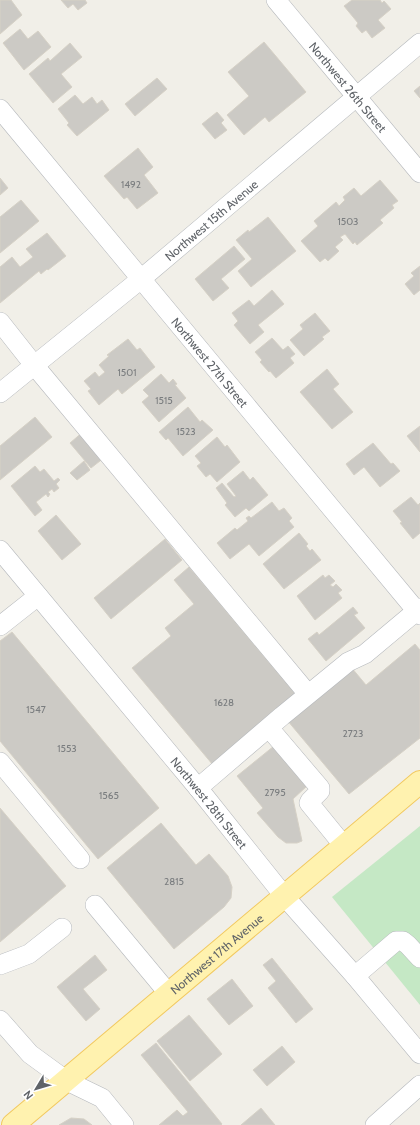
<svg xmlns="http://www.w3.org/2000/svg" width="420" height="1125" font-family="Cabin,sans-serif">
  <rect width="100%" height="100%" fill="#f1efe8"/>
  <path fill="#c5e8c5" d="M420,826V1005L332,897Z"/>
  <path fill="#cccac5" stroke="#d6d1c6" d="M0,0H11L22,15L0,34Z
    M61,0H85L87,3L78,10L73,4L68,8Z
    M352,0H380L382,3L384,1L391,9L378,20L385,28L372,38L366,30L362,33L356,26L358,23L344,6Z
    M20,29L28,39L38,31L51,47L24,70L3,43Z
    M264,42L306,92L269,122L265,117L244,135L227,115L249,96L228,72Z
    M70,43L82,57L61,74L72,87L53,103L29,74L48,58L50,61Z
    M157,78L167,89L135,116L125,104Z
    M420,86V98L414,91Z
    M75,95L83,104L92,97L97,104L102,100L109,110L77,136L67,125L69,123L58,109Z
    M217,112L224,120L221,123L227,130L215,139L202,124Z
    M138,148L153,167L144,175L158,193L137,209L127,197L124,199L104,176Z
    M0,178L8,188L0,195Z
    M380,180L398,201L392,205L394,208L380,220L383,223L357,245L355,242L353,244L345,234L340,237L343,240L335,247L339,251L328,261L325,258L320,262L301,241L318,226L314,221L336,202L339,206L345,200L343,197L354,188L361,196Z
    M21,200L39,221L0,253V217Z
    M268,217L296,251L251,287L238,271L252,259L236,240L248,230L249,232Z
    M47,233L66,256L48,270L47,269L41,274L39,271L0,303V267L12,257L20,267L33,257L26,249Z
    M234,246L245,259L221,279L229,288L213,301L195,279Z
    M420,266V290L414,295L405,284L414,276L411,273Z
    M272,290L284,304L258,325L264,332L250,344L234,325L238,321L232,313L249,300L254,306Z
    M315,313L330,331L322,337L324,339L304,356L290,340L303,329L300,325Z
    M272,338L283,350L288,346L295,354L290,358L294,363L276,378L270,371L269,372L260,362L262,360L255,352Z
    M128,339L137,350L140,348L155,367L122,394L118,389L99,405L88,391L91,389L84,381L95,372L99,377L105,372L99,365L109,356L107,355Z
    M327,369L339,384L333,389L353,412L332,429L300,392Z
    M161,374L169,383L173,379L177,384L175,385L186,398L159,422L142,402L149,396L143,390Z
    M188,407L200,422L202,420L213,430L183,456L168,438L166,440L159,432Z
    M35,417L52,437L0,480V446Z
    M420,426V452L407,436Z
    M84,431L105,457L91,468L70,443Z
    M217,437L225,447L227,445L240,462L217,482L210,474L206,477L197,466L201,463L195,456Z
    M373,443L391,464L393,463L400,471L380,487L364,467L354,475L346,464Z
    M84,461L90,470L77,480L70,473Z
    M35,466L40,472L44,469L54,481L58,478L60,480L56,484L59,488L54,492L52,489L48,492L50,494L48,497L46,494L36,502L42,510L35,516L11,486Z
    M243,471L250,480L253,477L268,495L249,511L246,508L235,517L225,505L227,503L216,488L222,483L234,497L236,496L227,484Z
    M411,497L418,505L420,503V533L413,539L400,523L402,522L393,511Z
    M272,502L279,511L284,508L292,518L289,521L294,527L259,556L249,544L230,559L217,543L235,528L237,530L248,521L246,518L249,516L251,518Z
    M56,515L81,544L62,560L38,531Z
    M299,533L308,544L306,546L310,551L312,549L321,560L284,589L263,564Z
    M165,539L182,560L111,619L94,598Z
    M189,567L297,696L213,765L132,668L171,636L165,628L194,604L174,580Z
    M323,575L325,578L329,575L335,581L330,585L333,587L336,584L342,590L338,593L342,598L315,620L297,596Z
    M353,607L358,613L354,615L365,628L326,661L308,639L317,632L319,635Z
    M12,632L159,808L98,859L0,741V641Z
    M415,644L420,650V738L349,794L287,720L351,667L366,685Z
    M274,746L307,786L293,799L302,841L297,843H286L278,837L257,813L263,808L237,776Z
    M0,808L66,886L0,942Z
    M161,823L196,865L209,854L228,876L232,887L231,898L224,907L174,949L107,868Z
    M95,955L107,970L83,989L100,1009L86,1021L57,987Z
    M272,958L313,1009L296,1023L268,988L276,981L263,965Z
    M232,979L253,1006L229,1025L207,999Z
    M189,1015L222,1054L190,1081L157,1041Z
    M156,1043L222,1124L221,1125H159L177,1110L183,1116L188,1112L141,1055Z
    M282,1046L295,1062L267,1086L253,1070Z
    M261,1108L275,1125H241Z
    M71,1118L84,1119L92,1125H59Z"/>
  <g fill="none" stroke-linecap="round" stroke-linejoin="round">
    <g stroke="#b5b8bc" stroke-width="20">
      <g id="minor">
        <path id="s1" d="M276,0L420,173"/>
        <path id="s2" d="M0,109L420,615"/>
        <path d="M0,322L34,365L308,694"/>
        <path id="s3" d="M0,393L141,279L420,43"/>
        <path id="s4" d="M0,550L198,788L285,897L355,976L420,1054"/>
        <path d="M0,626L38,596"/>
        <path d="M269,728L320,788V791L310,801L309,803L344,846"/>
        <path d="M0,762L80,859"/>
        <path d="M198,788L282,716L348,662L365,654L420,608"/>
        <path d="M95,905L169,994"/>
        <path d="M0,965L29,954L62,928"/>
        <path d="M355,976L396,941H403L408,945L420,958"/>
        <path d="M0,1020L30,1054L67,1081L102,1098L124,1125"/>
        <path d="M375,1125L420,1085"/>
      </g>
    </g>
    <g stroke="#f2c960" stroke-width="24">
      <g id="major">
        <path id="s5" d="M13,1125L420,782"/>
      </g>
    </g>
    <use href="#minor" stroke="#fff" stroke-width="19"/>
    <use href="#major" stroke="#fff2af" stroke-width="22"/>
  </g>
  <g text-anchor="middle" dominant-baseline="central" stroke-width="3.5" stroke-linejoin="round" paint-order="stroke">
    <g font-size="10" fill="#7a7d7f">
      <text x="131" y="184">1492</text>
      <text x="348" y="221">1503</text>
      <text x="127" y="372">1501</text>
      <text x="164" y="400">1515</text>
      <text x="186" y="431">1523</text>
      <text x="224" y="702">1628</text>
      <text x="36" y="709">1547</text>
      <text x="353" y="733">2723</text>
      <text x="67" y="748">1553</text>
      <text x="275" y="792">2795</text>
      <text x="109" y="795">1565</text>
      <text x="174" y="881">2815</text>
    </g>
    <g font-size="12" fill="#5f6368" stroke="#fff">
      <text stroke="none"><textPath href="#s1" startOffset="113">Northwest 26th Street</textPath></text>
      <text stroke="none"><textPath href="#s3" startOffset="273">Northwest 15th Avenue</textPath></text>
      <text stroke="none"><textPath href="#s2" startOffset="329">Northwest 27th Street</textPath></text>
      <text stroke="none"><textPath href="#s4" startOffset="328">Northwest 28th Street</textPath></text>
      <text stroke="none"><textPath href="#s5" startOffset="266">Northwest 17th Avenue</textPath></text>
    </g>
  </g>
  <g transform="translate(36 1089) rotate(232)" stroke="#ffffff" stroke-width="3" paint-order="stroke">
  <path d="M0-3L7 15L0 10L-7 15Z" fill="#5f6368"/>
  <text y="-6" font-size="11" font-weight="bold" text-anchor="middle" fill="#5f6368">N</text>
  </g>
</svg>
